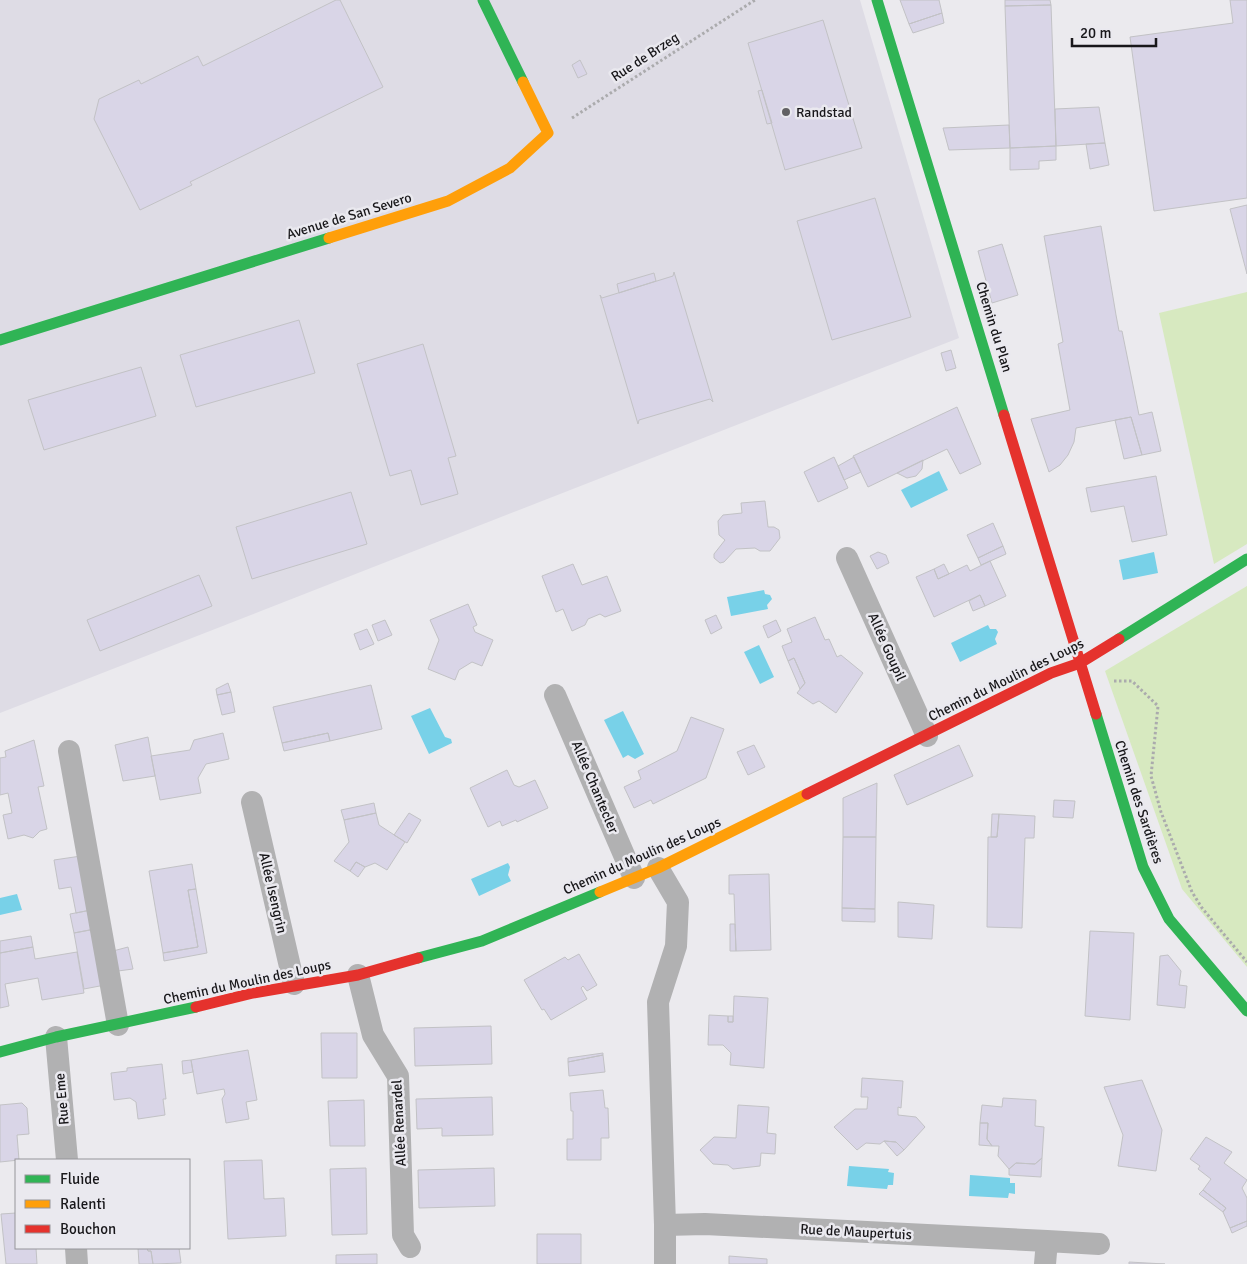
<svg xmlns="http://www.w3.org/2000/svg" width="1247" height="1264" font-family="Signika,sans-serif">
  <rect width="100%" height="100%" fill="#ebeaee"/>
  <path fill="#dedce5" d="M0,0H860L959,338L0,713Z"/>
  <path fill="#d7e9c0" d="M1247,292V544L1214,564L1159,313Z
    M1247,586V967L1182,889L1105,671Z"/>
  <path fill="#78d1e8" d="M939,471L948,490L911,508L901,490Z
    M1154,552L1158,573L1123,580L1119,560Z
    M764,590L765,594L770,595L772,599L767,605L768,609L731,616L727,597Z
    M988,625L990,629H996L998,632L995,639L997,644L960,662L951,643Z
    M759,645L774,677L760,684L744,652Z
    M430,708L445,737L451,739L452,743L429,754L411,716Z
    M623,711L644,754L635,759L628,755L623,758L604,720Z
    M508,863L510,867L508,875L511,881L479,896L471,879Z
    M17,894L22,910L0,915V898Z
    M849,1166L889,1169L888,1172L894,1173L893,1185H888L887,1189L847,1186Z
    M970,1175L1010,1178V1183H1015V1194L1009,1193L1008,1198L969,1196Z"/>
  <path fill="#d9d5e7" stroke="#c2c2c5" d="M336,0H340L383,87L190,182L192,185L140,210L94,119L99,99L139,80L141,84L198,56L203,66Z
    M900,0H939L942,13L909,24Z
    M1005,0H1050L1051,5L1005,6Z
    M1230,0H1247V198L1154,211L1130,37L1233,23Z
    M1051,5L1056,146L1010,148L1005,6Z
    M942,13L944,23L913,33L909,24Z
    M823,20L862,148L785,170L748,43Z
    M580,60L587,74L578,78L572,65Z
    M762,90L772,123L767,124L758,91Z
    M1099,107L1105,143L1056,146L1055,109Z
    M1009,125L1010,148L949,150L943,128Z
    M1105,143L1109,165L1090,169L1086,144Z
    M1056,146V160L1039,161V169L1010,170V148Z
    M875,198L911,317L832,340L797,221Z
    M1247,205V274L1230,209Z
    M1101,226L1116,315L1119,331H1122L1139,415L1152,412L1161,451L1142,455L1131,417L1076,428L1074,442L1068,455L1060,465L1049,472L1031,419L1070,410L1058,344L1063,342L1044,236Z
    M1002,244L1018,295L992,303L978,251Z
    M674,272L713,402L710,399L639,420L638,424L600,295L602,298L673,276Z
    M654,273L656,281L619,293L617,284Z
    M299,320L315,373L196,407L180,355Z
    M423,344L456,456L448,458L458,494L421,505L411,470L390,476L357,364Z
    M951,350L956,368L946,371L941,353Z
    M141,367L156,416L44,450L28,400Z
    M957,407L981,464L960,474L947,449L868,487L853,456Z
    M1131,417L1142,455L1124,459L1115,420Z
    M834,457L848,488L818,502L804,472Z
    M854,457L861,472L844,480L838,466Z
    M923,460L922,469L916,476L907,478L897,473Z
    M1156,476L1167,535L1132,542L1124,506L1091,512L1086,488Z
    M351,492L367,544L252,579L236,527Z
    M765,501L768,527H774L779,530L780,538L770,551H760L755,548L736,549L724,562L720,563L714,558V554L725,540L719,535L718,521L723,515L742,513L741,503Z
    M993,523L1003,546L978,558L967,535Z
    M1003,546L1006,554L981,565L978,558Z
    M878,552L886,555L889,563L877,569L870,556Z
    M990,561L1006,596L985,606L980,595L934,617L916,577L934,569L938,579L967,565L970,571Z
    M573,564L582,585L607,576L621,611L605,617L600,614L588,619L585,625L572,631L563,609L556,612L542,576Z
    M944,564L949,574L938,579L934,569Z
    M199,575L212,606L100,651L87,620Z
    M980,595L985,606L973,611L969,601Z
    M468,604L477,625L473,627L475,632L493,640L482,666L472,662L459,670L455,680L428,669L439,640L430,620Z
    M716,615L722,628L711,634L705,620Z
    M815,617L825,640L829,639L837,657L841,655L863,673L836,713L819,701L813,704L797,693L805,683L794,658L788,661L782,646L792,642L787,629Z
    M385,620L392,635L378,641L372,625Z
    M776,620L781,631L768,638L763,626Z
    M367,629L374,644L360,650L354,634Z
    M794,658L805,683L800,689L788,661Z
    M228,683L231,692L217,695L216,689Z
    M371,685L382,729L330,741L328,733L282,743L273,707Z
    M231,692L235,712L222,715L217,695Z
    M691,717L724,729L706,778L653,804L651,800L634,808L624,787L641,779L638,771L677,751Z
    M223,733L229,759L206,764L198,778L201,793L160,800L151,756L190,750L194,740Z
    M328,733L330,741L284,751L282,743Z
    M148,737L155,776L123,781L115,745Z
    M34,740L44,786L38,787L47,829L40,831L33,838L24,835L8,839L3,815L12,813L8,793L0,795V758L6,757L5,751Z
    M754,745L765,767L748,775L737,752Z
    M959,745L973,776L907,805L894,775Z
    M507,770L514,785L519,787L535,780L548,808L517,822L516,820L502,826L500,821L488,827L470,788Z
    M877,783L876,837H843V798Z
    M1054,800L1075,801L1073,818L1053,817Z
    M374,803L376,813L344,820L341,810Z
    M376,813L379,825L405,842L387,870L375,863L365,867L356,862L350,871L334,861L349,842L344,820Z
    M409,813L421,820L407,843L394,835Z
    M992,814H999L997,837H991Z
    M999,814L1035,816L1034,838H1025L1022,928L987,927L988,837H997Z
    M843,837H876L875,909L842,908Z
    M81,856L91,910L76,913L71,887L59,889L54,860Z
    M356,862L365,867L358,877L350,871Z
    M192,864L196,889L188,890L198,947L163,953L149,871Z
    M769,874L771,950L736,951L734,894H729V875Z
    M196,889L207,953L164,961L163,953L198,947L188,890Z
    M898,902L934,905L932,939L898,937Z
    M842,908L875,909V922L842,921Z
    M91,910L95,929L74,933L70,914Z
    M730,924H735L736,951H730Z
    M95,929L105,985L84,989L74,933Z
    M1090,931L1134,933L1130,1020L1085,1016Z
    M31,936L33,947L0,953V941Z
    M33,947L35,959L77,952L84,993L42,1000L38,978L5,984L9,1006L0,1008V953Z
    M128,947L133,969L118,971L113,951Z
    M579,954L597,985L587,991L583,986L581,988L587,999L551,1020L544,1009L542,1010L524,980L565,957L568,960Z
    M1168,955L1181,971L1179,985L1187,986L1185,1008L1157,1005L1160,956Z
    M734,996L768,998L764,1068L730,1065L731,1053L723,1045H708L709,1015L728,1016V1022H733Z
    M728,1016H733V1022H728Z
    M491,1026L492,1064L415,1066L414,1028Z
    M321,1033H357V1078H322Z
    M248,1050L257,1100L246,1102L249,1119L226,1123L222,1099L225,1094L224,1089L197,1094L191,1060Z
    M603,1053V1055L568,1062V1058Z
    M603,1055L605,1072L569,1076L568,1062Z
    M191,1060L193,1072L183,1074L182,1061Z
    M162,1064L166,1099H163L165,1115L138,1119L136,1102L130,1098L114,1100L111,1073L127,1071V1068Z
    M862,1078L903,1081L901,1108L898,1107V1115L916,1117L925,1127L904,1150L896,1142L884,1141L880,1144L866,1143L857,1150L834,1127L855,1109H867L868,1097H861Z
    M1142,1080L1162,1130L1156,1171L1118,1166L1123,1135L1104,1087Z
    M603,1090L605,1108H608L609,1138H601V1160H567V1139H573V1111H571L570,1093Z
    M492,1097L493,1135L442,1136V1128L417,1129L416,1099Z
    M1003,1098L1036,1100L1035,1126L1044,1127L1042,1158L1035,1164L1016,1163L1009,1169L998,1156L999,1146H992L987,1139L988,1123H980L982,1105L1002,1107Z
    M364,1100L365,1146H330L328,1101Z
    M22,1103L27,1108L29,1134L17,1135L19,1160L0,1162V1105Z
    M738,1105L769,1107L767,1133L776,1134L775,1154L761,1153L760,1166L733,1169L728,1165L713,1164L700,1150L714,1137L736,1138Z
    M980,1123H988L987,1139L992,1146L979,1145Z
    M1206,1137L1232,1152L1224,1163L1247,1180L1242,1188L1247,1198V1221L1230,1228L1223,1212L1226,1208L1203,1190L1211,1179L1198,1169L1200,1166L1190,1159Z
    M884,1141L896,1142L904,1150L897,1156Z
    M1042,1158L1041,1177L1009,1175V1169L1016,1163L1035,1164Z
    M262,1160L264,1199L284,1198L286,1236L228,1239L224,1161Z
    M366,1168L367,1234L332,1235L330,1169Z
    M494,1168L495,1206L419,1208L418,1170Z
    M1203,1190L1226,1208L1223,1212L1199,1194Z
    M16,1213V1248H36L37,1264H6L1,1214Z
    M1247,1221V1226L1232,1233L1230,1228Z
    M537,1234H581V1264H537Z
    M138,1248H147L148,1251H151L153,1264H139Z
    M147,1248H179L181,1263L153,1264L151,1251H148Z
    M377,1254V1264H336V1255Z
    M729,1256L767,1259V1264H729Z
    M1129,1262L1165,1264H1129Z"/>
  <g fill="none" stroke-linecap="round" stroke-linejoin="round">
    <path stroke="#ababad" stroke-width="3" stroke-dasharray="2.5 2.5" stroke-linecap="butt" d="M572,118L755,0
      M1114,681H1132L1158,706L1151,776L1161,812L1192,892L1202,908L1247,962"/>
    <path stroke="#b1b1b2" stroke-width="22" d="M847,558L927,736
      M555,695L634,878
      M69,751L118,1025
      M252,802L294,984
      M658,868L678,902L676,946L658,1002L665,1225
      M358,975L373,1035L398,1076L403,1235L410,1247
      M56,1037L67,1160
      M1047,1241L1099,1244
      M76,1248L77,1264
      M665,1264V1225L705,1224L1047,1241L1045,1264"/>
    <path stroke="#30b455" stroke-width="11" d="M483,0L523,82
      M877,0L1004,415
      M0,340L329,238
      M1119,639L1247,559
      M1096,714L1143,867L1169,919L1247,1011
      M418,958L482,941L600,892
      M0,1052L56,1037L196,1007"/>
    <path stroke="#ff9f0a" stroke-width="11" d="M329,238L448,201L510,168L548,133L523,82
      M600,892L658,868L807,794"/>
    <path stroke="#e5322d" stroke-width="11" d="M1004,415L1096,714
      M807,794L1051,673L1080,663L1119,639
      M196,1007L253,993L358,975L418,958"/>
  </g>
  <circle fill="#626164" stroke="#eae9ef" stroke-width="2" cx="786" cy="112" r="5"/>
  <g text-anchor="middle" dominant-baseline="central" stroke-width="5" stroke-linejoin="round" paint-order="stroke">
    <g font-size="14" fill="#18171a" stroke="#eae9ef">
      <text transform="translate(645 57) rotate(-33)">Rue de Brzeg</text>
      <text transform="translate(349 216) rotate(-17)">Avenue de San Severo</text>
      <text transform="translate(994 327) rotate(73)">Chemin du Plan</text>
      <text transform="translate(887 647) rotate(66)">Allée Goupil</text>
      <text transform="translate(1006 680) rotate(-26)">Chemin du Moulin des Loups</text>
      <text transform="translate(595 787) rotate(67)">Allée Chantecler</text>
      <text transform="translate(1139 802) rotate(72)">Chemin des Sardières</text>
      <text transform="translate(642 856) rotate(-24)">Chemin du Moulin des Loups</text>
      <text transform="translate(273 893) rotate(77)">Allée Isengrin</text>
      <text transform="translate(247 982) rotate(-12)">Chemin du Moulin des Loups</text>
      <text transform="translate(62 1099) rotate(-95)">Rue Eme</text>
      <text transform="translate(399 1123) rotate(-93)">Allée Renardel</text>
      <text transform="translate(856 1232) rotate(3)">Rue de Maupertuis</text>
    </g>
    <g font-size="14" fill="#18171a" stroke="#eae9ef" text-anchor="start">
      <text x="796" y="112">Randstad</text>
    </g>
  </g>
  <rect x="15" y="1159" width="175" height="90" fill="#eae9ef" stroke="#96959a"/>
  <rect x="25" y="1175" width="25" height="8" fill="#30b455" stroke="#96959a"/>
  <text x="60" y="1184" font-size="15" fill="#18171a">Fluide</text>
  <rect x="25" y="1200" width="25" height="8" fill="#ff9f0a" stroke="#96959a"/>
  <text x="60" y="1209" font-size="15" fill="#18171a">Ralenti</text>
  <rect x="25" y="1225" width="25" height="8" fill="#e5322d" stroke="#96959a"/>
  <text x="60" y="1234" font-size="15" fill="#18171a">Bouchon</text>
  <path d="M1072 38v8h84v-8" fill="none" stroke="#18171a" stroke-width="2.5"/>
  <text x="1080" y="38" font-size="15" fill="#18171a" stroke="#eae9ef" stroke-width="4" paint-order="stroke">20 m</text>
</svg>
